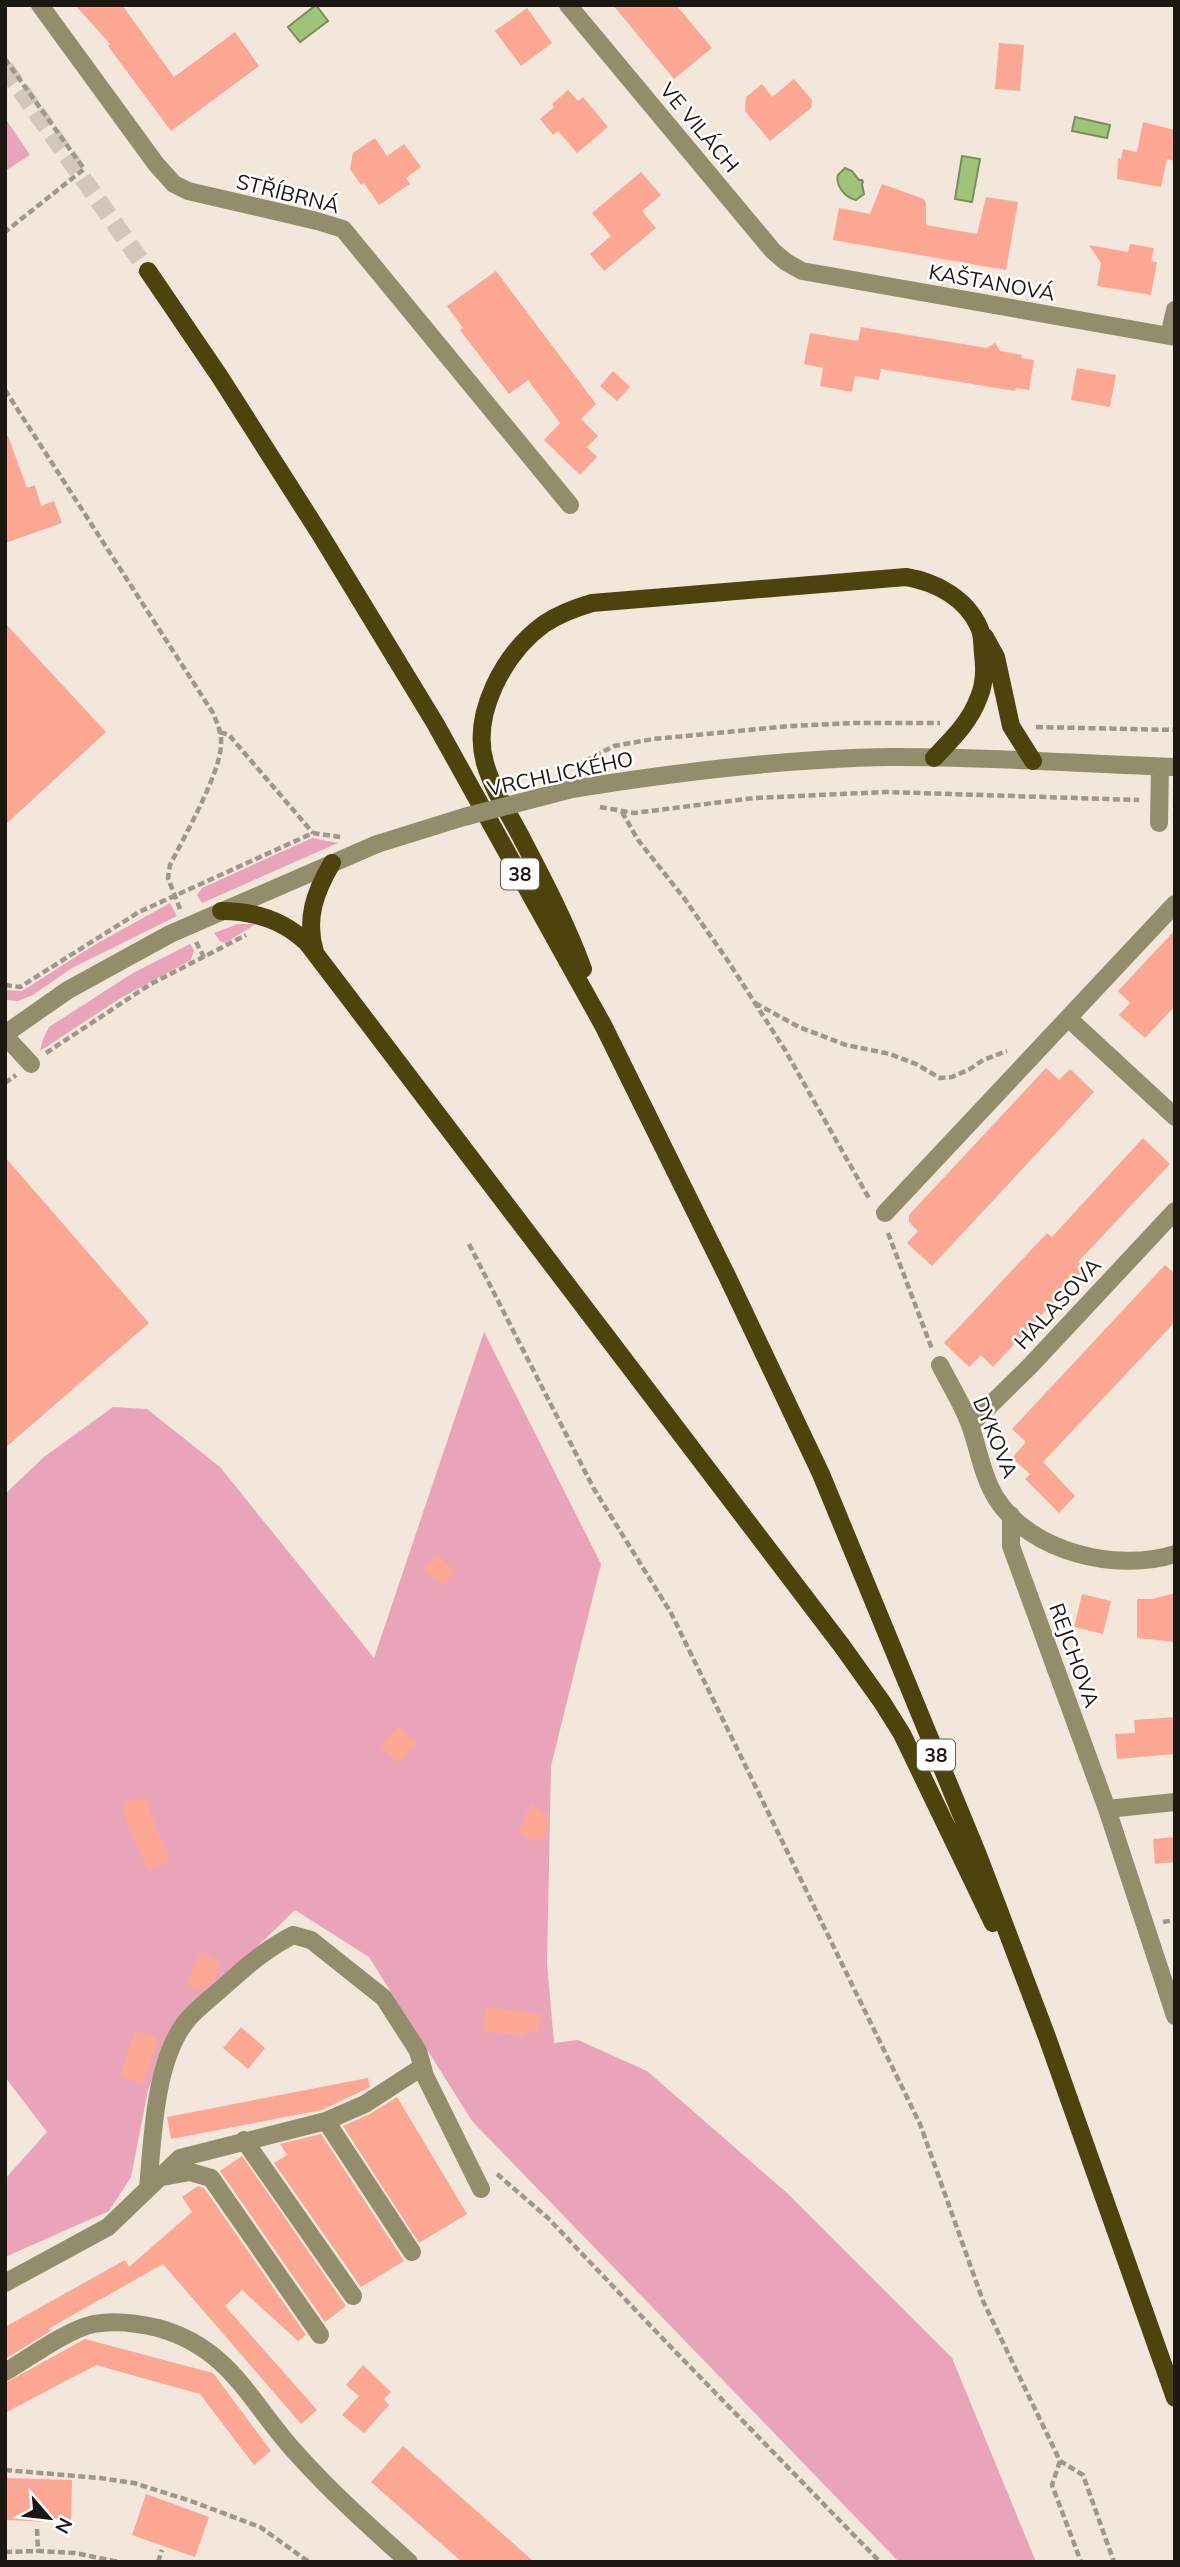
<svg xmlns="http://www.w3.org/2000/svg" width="1180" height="2567" font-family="Mulish,sans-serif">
  <rect width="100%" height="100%" fill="#f3e6db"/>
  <path fill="#eaa4b9" d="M5,118L30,155L5,171Z
    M312,838L338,843L202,903L197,895L202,888Z
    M170,903L177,916L72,968L33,995L18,1001L5,1000V990L22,991L96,944Z
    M238,924H256L225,943L220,941L214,933Z
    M190,944L194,950L191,960L119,999L40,1051L43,1039L49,1027L133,973Z
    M484,1332L601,1564L551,1766L547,1963L554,2043L578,2040L647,2071L787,2193L952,2358L1036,2562H899L472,2121L369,1957L295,1910L170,2031L148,2090L131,2177L109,2211L5,2257V2179L47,2132L5,2077V1494L44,1457L113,1407L147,1409L220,1467L374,1658Z"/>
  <path fill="#a0c37a" stroke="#788f5b" stroke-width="2" d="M316,5L328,21L300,42L288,27Z
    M1075,117L1110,125L1107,138L1072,131Z
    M962,156L980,159L972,202L955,199Z
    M845,168L852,171L859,180H862L863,182L862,184L864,194L856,200C846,198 835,186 838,175Z"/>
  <path fill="#fca694" d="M75,5H122L174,77L235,32L259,66L171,131L108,46L110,44Z
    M613,5H676L712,48L674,79Z
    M527,8L552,43L521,66L495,31Z
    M999,43L1024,45L1020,91L995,89Z
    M794,79L812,100L811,108L770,141L745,111L746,97L762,84L772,97Z
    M568,90L578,101L583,97L608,127L577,153L558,131L553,135L540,119L554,107L552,104Z
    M1143,122L1175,130V161L1167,159L1161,187L1117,179L1118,158L1121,159L1123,149L1137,152Z
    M375,138L387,156L404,144L421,167L406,178L410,184L379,205L364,183L361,185L350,169L353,153Z
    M641,172L661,195L642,211L656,228L604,271L590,254L611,236L592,213Z
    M882,184L924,199L926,204V225L977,234L986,197L1018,202L1006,270L833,240L839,208L870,214Z
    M1130,244L1154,248L1151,261L1157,262L1151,295L1097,286L1101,263L1089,245L1128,252Z
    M496,271L596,404L581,419L598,436L587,447L597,457L580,475L544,440L560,423L528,380L509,394L460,330L463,328L447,306Z
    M861,327L987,348L995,343L1000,351L1022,355L1021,358L1034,360L1029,390L1016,388L1015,391L881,369L879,380L855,376L852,392L820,386L823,368L804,364L810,333L858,341Z
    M1077,368L1116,375L1110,407L1071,400Z
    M613,371L630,387L617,401L600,386Z
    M5,436H8L27,488L35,485L41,506L54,501L62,523L5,543Z
    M5,623L106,732L5,825Z
    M1175,930V1006L1145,1038L1119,1015L1130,1003L1118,991Z
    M1046,1068L1059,1080L1070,1069L1094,1092L932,1266L907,1243L918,1231L909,1222V1215Z
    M1143,1138L1170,1164L1078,1262L1085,1268L993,1367L981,1355L969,1367L944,1343L1047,1233L1052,1237Z
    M5,1157L149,1323L5,1448Z
    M1165,1265L1175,1274V1322L1043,1462L1075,1496L1059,1513L1025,1479L1030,1474L1012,1458L1026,1442L1012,1429Z
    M437,1554L456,1572L442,1586L423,1568Z
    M1175,1593V1642L1137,1638V1599H1152Z
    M1082,1594L1111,1601L1103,1634L1074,1627Z
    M1175,1717V1754L1117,1759L1115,1734L1135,1733L1134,1720Z
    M398,1726L417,1743L399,1763L380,1747Z
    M148,1798L150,1813L170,1860L148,1870L125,1819L123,1801Z
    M531,1804L549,1817L546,1839H531L518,1832Z
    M1175,1837V1862L1155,1864L1153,1839Z
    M201,1952L220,1962L216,1978L201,1991L186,1984Z
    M486,2007L541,2014L538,2033L526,2031L525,2036L483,2031Z
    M241,2027L265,2048L248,2069L223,2048Z
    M135,2031L158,2038L143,2084L120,2076Z
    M368,2078L370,2087L322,2110L171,2139L167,2117Z
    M397,2097L467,2214L419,2243L343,2126L370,2114Z
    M321,2134L404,2261L361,2287L274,2163L287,2155L280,2144Z
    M242,2156L346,2306L325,2322L220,2171Z
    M198,2186L204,2188L306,2335L298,2341L242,2290L225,2306L317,2410L301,2424L163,2264L48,2329L52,2330L5,2359V2327L125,2260L129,2267L192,2212L182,2197Z
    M85,2339L213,2373L271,2451L254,2465L200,2394L96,2365L5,2413V2383Z
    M363,2365L391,2392L384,2399L389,2405L364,2433L342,2415L359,2396L346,2385Z
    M403,2446L514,2544L534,2562H462L371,2482Z
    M5,2478L72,2480L71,2523L5,2520Z
    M146,2494L209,2517L195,2557L132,2535Z"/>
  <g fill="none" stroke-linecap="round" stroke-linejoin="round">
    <path stroke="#d3c7bd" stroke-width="18" stroke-dasharray="18 9" stroke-linecap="butt" d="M5,68L148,271"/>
    <path stroke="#9f968d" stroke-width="4.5" stroke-dasharray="7 3.5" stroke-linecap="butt" d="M5,59L84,169L5,232
      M5,390L213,713C217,723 222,733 221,744C221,772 184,837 170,865L168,878L180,909
      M1036,727L1175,730
      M220,732L229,735L313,833
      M576,766L614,746L653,739L790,726L854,723H940
      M600,807L634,813L754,798L886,792L1139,800
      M622,812L638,840L684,898L728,961L785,1050L870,1200
      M196,942L204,957
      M5,985L20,987L139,912L313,833L340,837
      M755,1003L799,1027L846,1045L890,1054L916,1064L940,1078L952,1077L970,1069L983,1060L1007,1051
      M46,1053L149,985L246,935
      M5,1083L16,1075
      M888,1233L932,1349
      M469,1244L594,1489L671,1613L920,2124L983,2301L1060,2461L1083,2475L1114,2562
      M1163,1922L1175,1920
      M497,2174L548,2218L666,2342L880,2562
      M1060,2461L1052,2485L1081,2562
      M5,2470L100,2478L134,2483L191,2501L260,2527L309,2562
      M37,2529L38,2551L75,2553L119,2562
      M5,2552L38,2551
      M158,2562L162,2550"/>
    <path stroke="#948d6c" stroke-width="18" d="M40,5L156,164L174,184L188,191L317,221L343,229L570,505
      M568,5L773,251L786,262L802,271L1175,337
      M1169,336L1175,310
      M572,789C677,772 782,759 888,757C984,756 1079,764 1175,767
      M1159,823L1160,767
      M1068,1018L1175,1117
      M5,1034L68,990L170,934L377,844
      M5,1036L31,1064
      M885,1213L1175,904
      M940,1365C950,1385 964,1406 971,1428C979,1451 983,1477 996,1498C1030,1552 1117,1573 1175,1554
      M970,1425L1031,1365L1175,1211
      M1011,1515V1546L1107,1809L1175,2016
      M1107,1809L1175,1802
      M326,2121L412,2252
      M244,2140L353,2296
      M157,2178L190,2172L211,2178L320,2335
      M148,2188C153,2137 154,2058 189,2018C201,2005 216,1994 229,1982C250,1963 268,1948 293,1935L311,1940L384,1998L418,2051L425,2076L481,2189
      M5,2283L108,2227L180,2158L326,2121L365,2104L422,2067
      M5,2372C29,2358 68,2329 94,2324C115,2320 137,2323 158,2328C231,2348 250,2403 297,2454C332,2493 370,2527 409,2562"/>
    <path stroke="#4e430c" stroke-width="18" d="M148,271L220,377L320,534L435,723L603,1025L727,1276L821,1474L978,1855L1047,2037L1175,2398
      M985,637L996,657L1011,726L1033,761
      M221,911C254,911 284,920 308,944L842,1646L882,1702L902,1734L993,1923
      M315,952C305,919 315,892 332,863
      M583,969C566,923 543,879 520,835C508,812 492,788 485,763C471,714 504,653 544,624C559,614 575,608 592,603L906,577C936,582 966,598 979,627C983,635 982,646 983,654C985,669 985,683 979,697C970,722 952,739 934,758"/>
    <path stroke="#948d6c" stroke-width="18" d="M377,844L464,817L572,789"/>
  </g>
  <g text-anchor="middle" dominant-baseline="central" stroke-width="5" stroke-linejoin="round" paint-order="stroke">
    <g fill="#fff" stroke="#5f5d5a" stroke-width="2">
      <rect x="501" y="858.5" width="38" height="31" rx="5"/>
      <rect x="917" y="1739.5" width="38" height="31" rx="5"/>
    </g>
    <g font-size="19" font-weight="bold" fill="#1b1713">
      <text x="520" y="874">38</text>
      <text x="936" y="1755">38</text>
    </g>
    <g font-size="21" fill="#1b1713" stroke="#fff">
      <text transform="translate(700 127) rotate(50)">VE VILÁCH</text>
      <text transform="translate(288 193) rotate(14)">STŘÍBRNÁ</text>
      <text transform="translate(992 282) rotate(10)">KAŠTANOVÁ</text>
      <text transform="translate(560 773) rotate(-12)">VRCHLICKÉHO</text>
      <text transform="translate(1057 1303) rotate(-47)">HALASOVA</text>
      <text transform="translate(996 1437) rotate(68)">DYKOVA</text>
      <text transform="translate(1075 1655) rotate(70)">REJCHOVA</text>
    </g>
  </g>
  <rect width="1180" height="2567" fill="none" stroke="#1b1713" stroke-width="14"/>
  <g transform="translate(49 2518) rotate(118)" stroke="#ffffff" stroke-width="5" paint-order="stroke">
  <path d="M0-5L12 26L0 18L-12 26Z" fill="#1b1713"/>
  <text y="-10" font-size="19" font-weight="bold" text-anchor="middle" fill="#1b1713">N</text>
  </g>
</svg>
